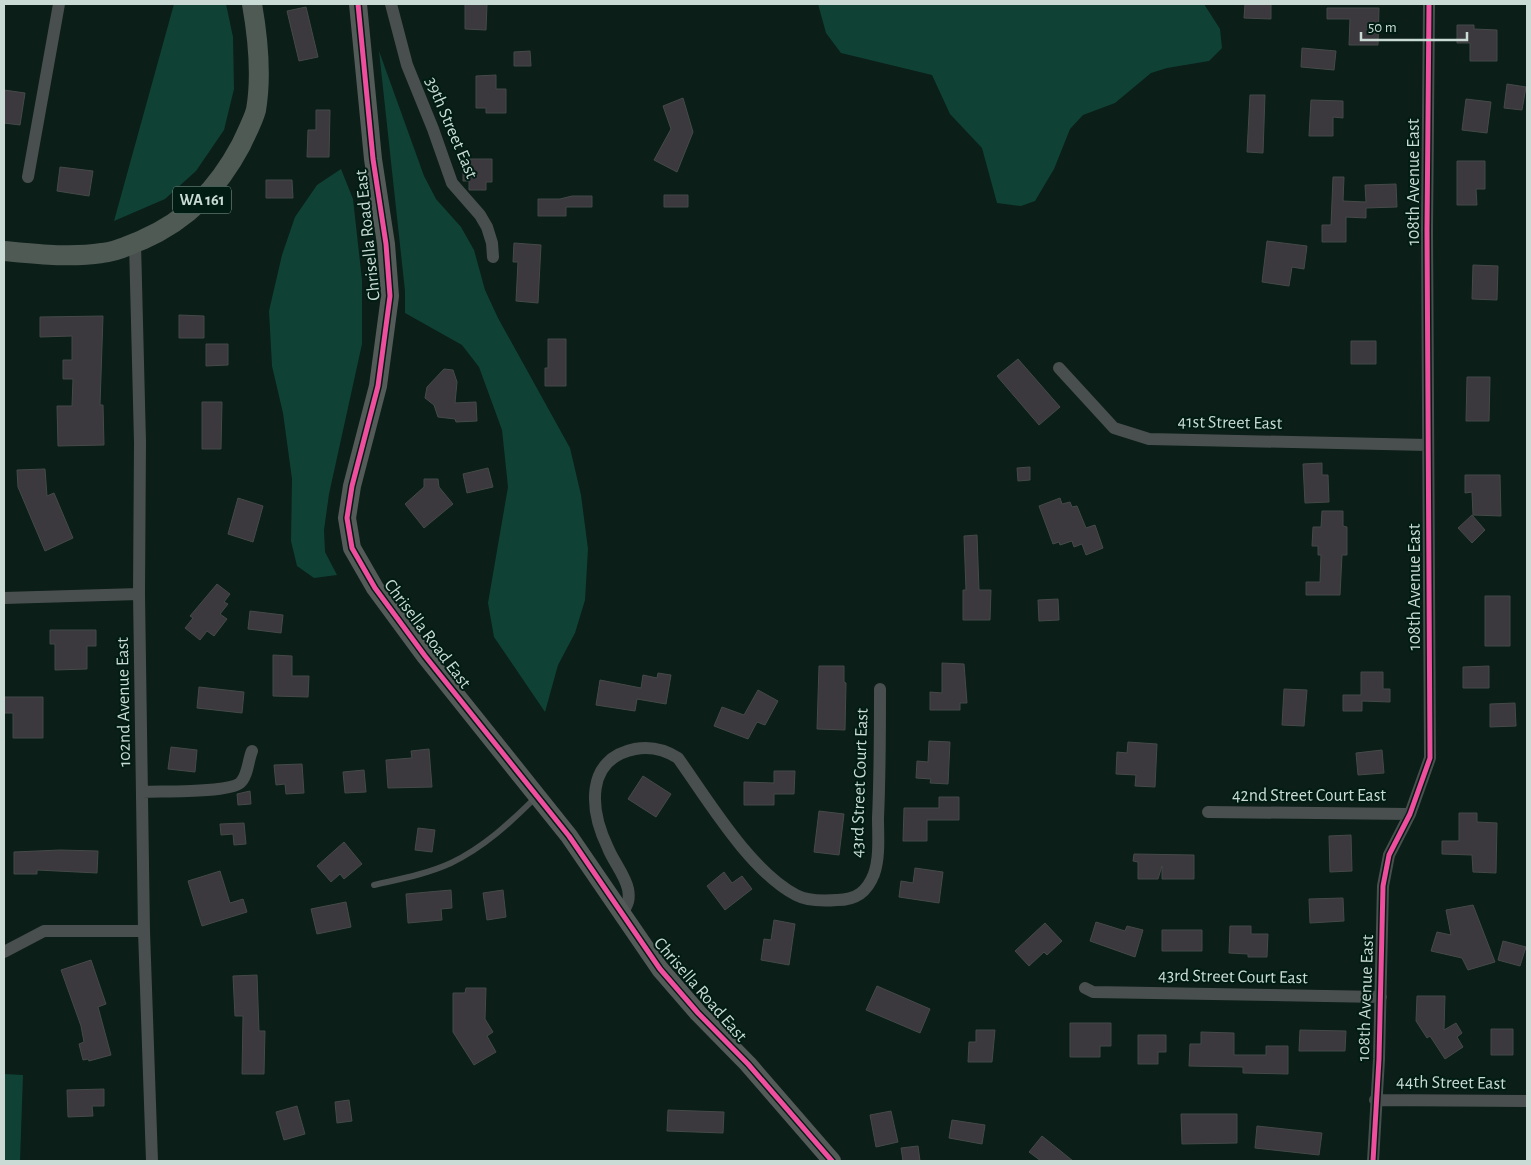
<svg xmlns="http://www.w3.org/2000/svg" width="1531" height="1165" font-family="'Alegreya Sans',sans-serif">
  <rect width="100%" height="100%" fill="#0b1e18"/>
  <path fill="#0f4235" d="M174,4H226L233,37L234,89L224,130L196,171L165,199L114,221Z
    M818,4H1204L1220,29L1222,48L1209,61L1167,68L1151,73L1115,103L1083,115L1070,129L1054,169L1035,201L1021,206L997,203L982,148L950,114L932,75L841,53L826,33Z
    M379,51L424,176L436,199L461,227L474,250L485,290L498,318L570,448L581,495L588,549L585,600L575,633L558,665L545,712L494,637L488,603L508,487L502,430L479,367L462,345L405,313V291Z
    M341,169L353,199L362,280V344L329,494L324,530L325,552L337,575L314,578L297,566L291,541L292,479L283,413L272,366L269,311L282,255L295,217L317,185Z
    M4,1074L23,1075L20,1161H4Z"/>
  <path fill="#3b393d" stroke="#454948" d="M465,4H487L486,30L465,29Z
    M1245,4H1271V19L1244,18Z
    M306,7L318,57L299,61L287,11Z
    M1327,8H1379L1378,45H1349L1350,19H1327Z
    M1457,25H1474V29L1497,30V61H1470V43H1457Z
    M1302,48L1336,51L1334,70L1301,67Z
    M530,51L531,66H514V52Z
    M496,75V89H506V113H486V108H476V76Z
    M1507,84L1526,87L1522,110L1504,108Z
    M4,90L25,93L20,125L4,123Z
    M1250,95H1265L1263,153L1247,152Z
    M683,98L693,132L677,172L654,160L671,129L663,106Z
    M1466,99L1491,102L1487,133L1462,130Z
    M1311,100L1343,101V118L1333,117V136H1309Z
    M316,110H330L329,157H307L308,130H316Z
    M463,159H492V182H486V190H469V181H463Z
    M1457,161H1485V189H1476L1477,205H1457Z
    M60,167L93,171L89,196L57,191Z
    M1333,177H1344L1343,201L1366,202L1365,185L1396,184L1397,207L1366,208V218L1346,217V242H1322V225H1331Z
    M266,180H292L293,198H266Z
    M664,195H688V207H664Z
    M572,196H592V207H566V216H538V199H560Z
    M1267,241L1307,246L1304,269L1292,267L1289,286L1262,282Z
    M514,243L541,245L538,303L516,301L518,262H513Z
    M1473,265L1498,266L1497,300L1472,299Z
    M179,315L204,316V338H179Z
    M103,316L100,405H103L104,445L58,446L57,406H72L73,379H63V360H72V336L40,337V317Z
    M548,339H566V386H545V368H548Z
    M1351,341H1376V364H1351Z
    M206,344H228V365L206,366Z
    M1018,359L1060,407L1039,425L997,376Z
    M444,369L453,370L457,382L455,403L476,402L477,421L456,422L455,419L438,417L434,405L425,398L427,387Z
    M1467,377H1490L1489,421H1466Z
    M202,402H222L221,449H202Z
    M1322,463V475H1328L1329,502L1305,503L1303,464Z
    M1030,467V480L1018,481L1017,468Z
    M488,468L493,487L467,493L463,474Z
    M45,469L47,496L54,493L73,538L45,551L18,487L17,470Z
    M1465,475H1500L1501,516L1473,515L1472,492L1465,493Z
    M424,479H438L439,487L453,504L424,528L405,504L424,487Z
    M238,498L263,506L253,542L228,534Z
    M1060,498L1062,504L1070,502L1072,507L1077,506L1086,528L1095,525L1103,548L1086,555L1082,544L1074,547L1072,541L1060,545L1059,542L1053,544L1039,506Z
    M1322,511H1343V526L1347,527V555H1342L1340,595H1306V582H1320L1321,555H1318V546H1312L1313,527H1321Z
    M1472,515L1485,530L1472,543L1458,528Z
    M977,535L979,590H991L990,620H963V590H966L964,536Z
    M217,584L230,594L224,602L228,604L220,614L227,619L214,636L207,631L200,640L185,628L193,618L190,616Z
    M1485,596H1510V646H1485Z
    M1058,599L1059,620L1039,621L1038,600Z
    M250,611L283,615L281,633L248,629Z
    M50,630H96V646H87V669L55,670V644H50Z
    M273,655L292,656V676H309L308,697L273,696Z
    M942,663L964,664L967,703H960V710H930V692L942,693Z
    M819,666H844V682L846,683L845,730L817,729Z
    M1489,666V688H1463V667Z
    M1361,672H1383V689H1390V702L1362,701V711H1343V695H1361Z
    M658,673L671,675L666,704L637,699L635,711L596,705L600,680L641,688L643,675L657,678Z
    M199,687L244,692L242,713L197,708Z
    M1284,689L1307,690L1304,726L1282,725Z
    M758,690L778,701L765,725L757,722L748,739L714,726L722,707L744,715Z
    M4,697H43V738H13V713H4Z
    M1515,703L1516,726L1490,727V704Z
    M929,741L950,742L948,784L930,783L931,779L916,778L917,761L928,762Z
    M1128,742L1157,744L1155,787L1135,786L1136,775L1116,774L1117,752L1127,753Z
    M171,747L197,750L195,772L168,769Z
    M429,749L432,787L388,788L386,760L412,758L411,751Z
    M1382,750L1384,773L1358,775L1356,753Z
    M302,764L304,793L286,794L285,784L276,785L274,765Z
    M364,770L366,792L345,793L343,772Z
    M774,771H795L794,794H774V805H744V782L774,783Z
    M643,776L671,794L656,817L628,799Z
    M250,791L251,804L238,805L237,794Z
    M939,797H959V820H927V841H903L904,808H939Z
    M819,811L844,814L839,855L814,852Z
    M1459,813H1477V822L1497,823L1496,873L1473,872L1472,855L1442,854V841H1459Z
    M244,823L246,844L234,845L233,834L221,835L220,824Z
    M418,828L435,830L432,852L415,850Z
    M1351,835L1352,871L1330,872L1329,836Z
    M344,842L362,864L344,879L340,874L331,882L317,866Z
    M60,850L98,851L97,873L37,870V874H14V852Z
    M1134,854L1194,855V879H1162V866L1158,879H1138V862L1133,861Z
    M915,868L943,872L939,903L899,897L901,881L913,883Z
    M220,871L230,903L243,899L247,912L202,926L188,881Z
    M724,872L732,883L742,876L752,889L725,910L707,886Z
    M451,890L452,908L441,909L442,920L408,923L406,894Z
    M503,890L506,917L487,920L483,893Z
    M1343,898L1344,921L1310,923L1309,899Z
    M346,902L351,927L317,934L311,909Z
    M1473,905L1495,962L1468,970L1462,958L1431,951L1437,932L1451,935L1446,910Z
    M774,920L795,924L789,965L761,960L764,939L771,940Z
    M1096,922L1125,931L1127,926L1143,930L1135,957L1090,941Z
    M1045,923L1062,941L1047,955L1044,952L1029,966L1015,951Z
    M1230,926H1251V934H1268L1267,957H1248V954L1229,953Z
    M1162,930H1202V951H1162Z
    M1503,941L1526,947L1520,966L1498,960Z
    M91,960L106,1004L98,1007L111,1055L89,1061L88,1059L83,1060L79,1044L84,1042L81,1026L61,970Z
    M257,975L259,1031H265L264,1074H242L243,1016H235L233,976Z
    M877,986L930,1009L920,1033L866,1010Z
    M466,988H486L485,1019L493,1032L487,1036L496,1052L474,1065L453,1032V993H465Z
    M1417,996H1445L1444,1030L1456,1023L1462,1033L1457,1037L1463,1047L1445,1059L1430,1036L1427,1038L1416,1021Z
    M1070,1023H1111V1046H1100V1057H1070Z
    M1491,1029H1513V1055H1491Z
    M976,1030H995L992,1062H968L969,1042H976Z
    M1300,1030L1346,1031L1345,1051H1299Z
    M1201,1032L1234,1033V1055H1266V1046H1288V1074L1243,1073V1067L1189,1066L1190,1044H1201Z
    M1138,1035H1166V1052H1158V1064H1138Z
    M104,1089V1106H92L93,1116L68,1117L67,1090Z
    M349,1100L352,1121L337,1123L335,1102Z
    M297,1106L305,1134L284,1140L276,1112Z
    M668,1110L724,1112L723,1133L667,1131Z
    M891,1111L898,1142L876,1147L870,1115Z
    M1181,1114H1237V1143L1182,1144Z
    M952,1120L985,1125L982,1144L949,1138Z
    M1257,1126L1322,1133L1319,1155L1255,1148Z
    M1042,1136L1073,1161H1041L1029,1152Z
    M918,1146L920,1161H903L901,1148Z"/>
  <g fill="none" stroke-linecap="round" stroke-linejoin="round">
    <path stroke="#494f4e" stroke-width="6" d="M374,885C400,879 427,874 451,863C484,847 510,823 536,797"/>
    <path stroke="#494f4e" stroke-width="12" d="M391,4L407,65L433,129L452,183L480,215L487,227L492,243L493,257
      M28,177L59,4
      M135,243L140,442L139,594L144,931L152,1161
      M1059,368L1114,428L1149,439L1428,445
      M4,598L139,594
      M143,792C161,791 228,793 240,783C248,776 248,760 252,751
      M1208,812L1410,814
      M622,913C628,905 630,899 628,889C625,875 613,861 608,848C590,811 584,759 635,749C651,746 664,749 678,758C708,800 750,871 796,895C807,901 824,901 837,900C856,900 867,892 874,874C880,857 878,835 878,818C880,775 880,732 880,689
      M4,952L44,931H144
      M1085,988L1093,992L1381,997
      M1375,1100L1527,1101
      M1373,1161L1379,1059L1383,886L1389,855L1410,814L1430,758L1427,230L1429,4"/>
    <path stroke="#535a58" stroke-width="18" d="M358,4L373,159L386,244L390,296L378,386L352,486L347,518L352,548L375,588L425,656L569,836L660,969L698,1013L748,1064L832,1161"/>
    <path stroke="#4f5a55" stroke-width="20" d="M4,251C36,254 70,258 102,253C117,252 129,245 142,240C188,220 218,188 241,145C246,134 253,121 256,110C262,75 258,38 252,4"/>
    <g stroke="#001c13" stroke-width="8">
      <path id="cycleway" d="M358,4L373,159L386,244L390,296L378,386L352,486L347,518L352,548L375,588L425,656L569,836L660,969L698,1013L748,1064L832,1161
        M1373,1161L1379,1059L1383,886L1389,855L1410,814L1430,758L1427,230L1429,4"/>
    </g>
    <use href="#cycleway" stroke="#ef4d9e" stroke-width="5"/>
  </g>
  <g text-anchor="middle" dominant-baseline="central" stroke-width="4" stroke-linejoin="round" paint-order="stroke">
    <rect fill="#001c13" stroke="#8da29a" stroke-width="1" x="173" y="186.5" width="58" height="27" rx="4"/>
    <g font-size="16" font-weight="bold" fill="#c9dbd4">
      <text x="202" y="200">WA 161</text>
    </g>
    <g font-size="18" fill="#c9dbd4" stroke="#001c13">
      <text transform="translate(451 128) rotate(67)">39th Street East</text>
      <text transform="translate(1414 182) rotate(-90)">108th Avenue East</text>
      <text transform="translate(368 235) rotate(-96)">Chrisella Road East</text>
      <text transform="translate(1230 423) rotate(1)">41st Street East</text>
      <text transform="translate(1415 587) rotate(-90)">108th Avenue East</text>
      <text transform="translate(427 634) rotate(53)">Chrisella Road East</text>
      <text transform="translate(124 702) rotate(-91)">102nd Avenue East</text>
      <text transform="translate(860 783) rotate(-88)">43rd Street Court East</text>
      <text x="1309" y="796">42nd Street Court East</text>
      <text transform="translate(1233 977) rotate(1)">43rd Street Court East</text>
      <text transform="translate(700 990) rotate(49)">Chrisella Road East</text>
      <text transform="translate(1366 998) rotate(-88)">108th Avenue East</text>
      <text transform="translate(1451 1083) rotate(1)">44th Street East</text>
    </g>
  </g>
  <rect width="1531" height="1165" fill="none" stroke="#c9dbd4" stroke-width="10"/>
  <path d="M1361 32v8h106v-8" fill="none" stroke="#c9dbd4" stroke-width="2.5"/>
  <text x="1368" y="32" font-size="15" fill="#c9dbd4" stroke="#001c13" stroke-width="4" paint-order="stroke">50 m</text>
</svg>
